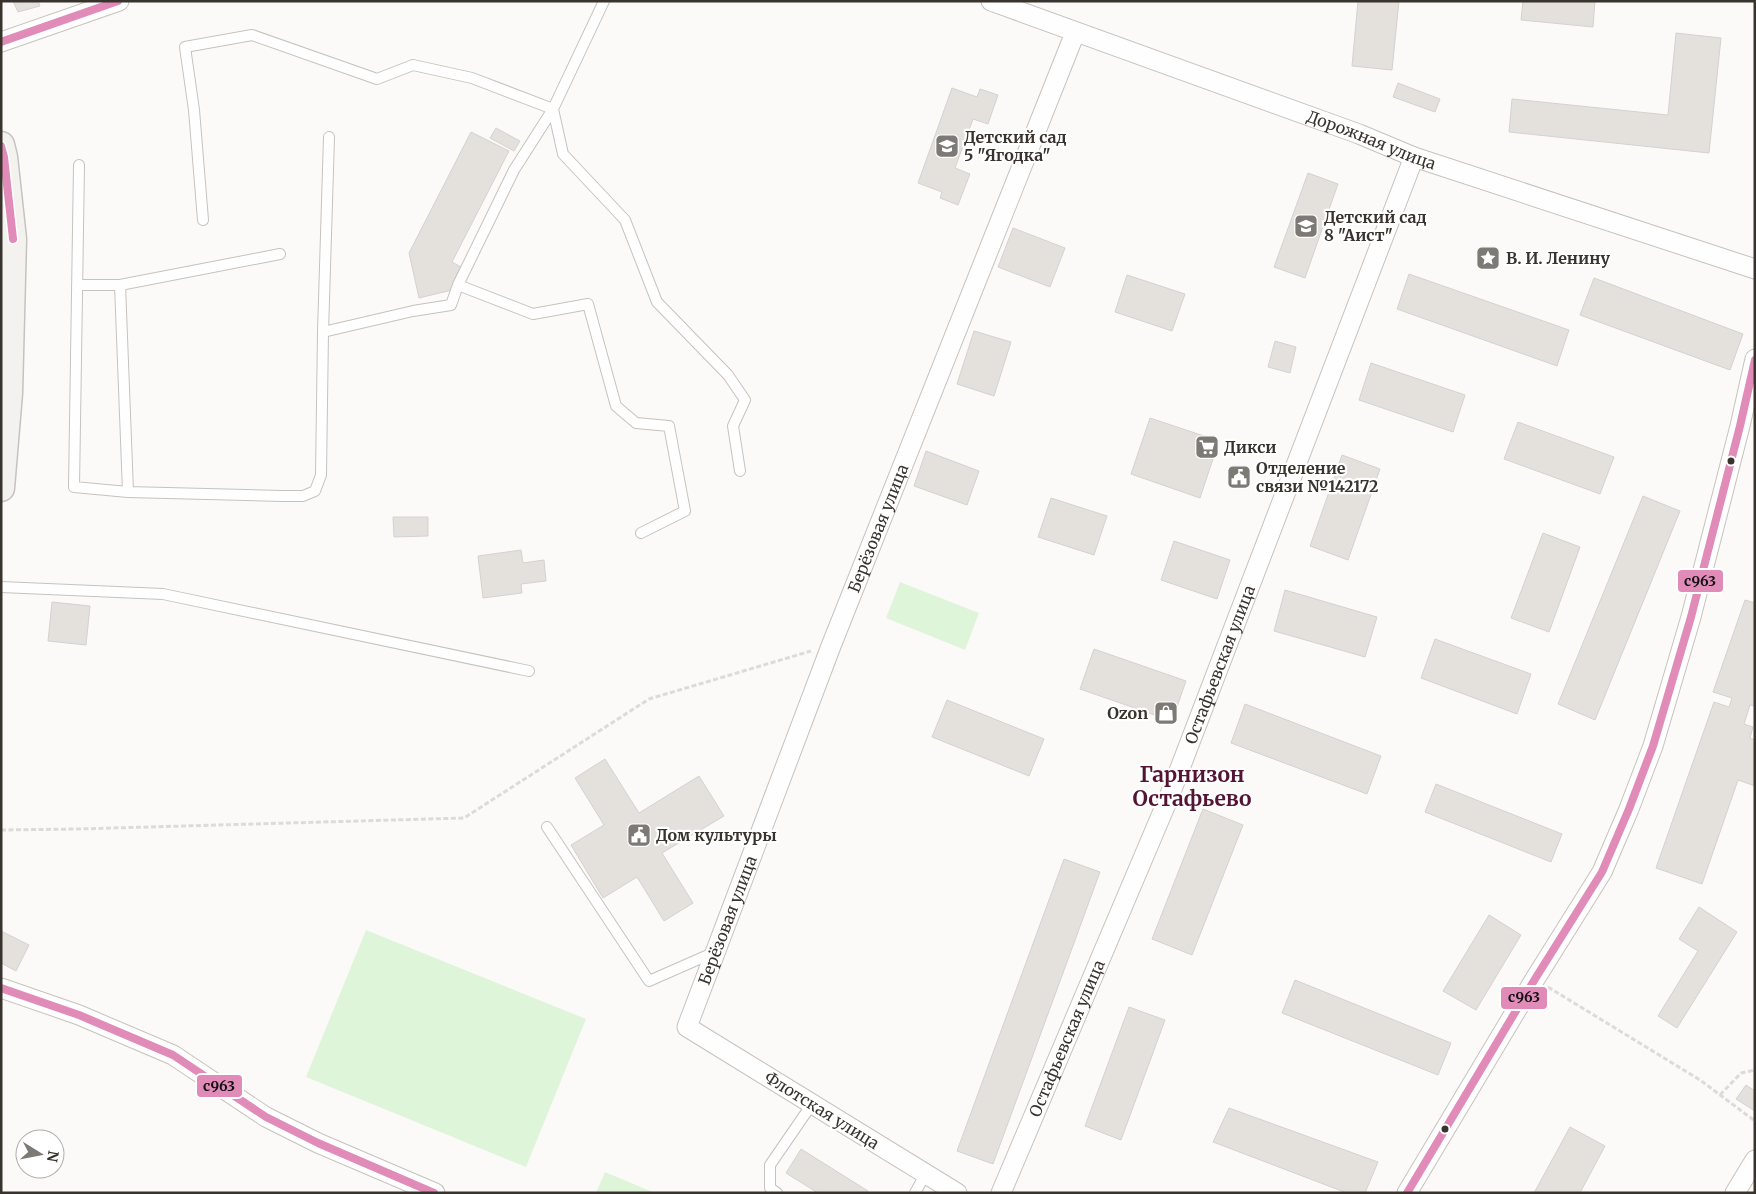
<svg xmlns="http://www.w3.org/2000/svg" width="1756" height="1194" font-family="Merriweather,serif">
  <rect width="100%" height="100%" fill="#fcfaf8"/>
  <path fill="#def5da" d="M900,582L979,613L965,650L886,618Z
    M366,930L586,1019L526,1167L306,1077Z
    M605,1172L655,1193H596Z"/>
  <path fill="#e4e1dc" stroke="#d5d1ce" d="M13,1H38L40,6L18,12Z
    M1358,1H1399L1392,70L1352,66Z
    M1523,1H1595L1593,27L1521,20Z
    M1676,33L1721,38L1709,153L1509,132L1512,99L1668,115Z
    M1398,83L1440,99L1435,112L1393,97Z
    M952,88L977,97L980,89L998,95L988,124L973,119L955,168L970,174L958,205L940,198L942,192L918,183Z
    M496,128L520,141L514,151L490,138Z
    M471,132L509,151L452,262L461,267L455,279L452,290L419,298L409,253Z
    M1308,173L1338,184L1305,278L1274,267Z
    M1013,228L1065,248L1050,287L998,267Z
    M1409,274L1569,330L1557,366L1397,309Z
    M1127,275L1185,294L1172,331L1115,312Z
    M1594,278L1743,334L1730,370L1580,315Z
    M974,331L1011,342L994,396L957,384Z
    M1275,341L1296,347L1290,373L1268,367Z
    M1371,363L1465,395L1453,432L1359,400Z
    M1150,418L1219,441L1200,498L1131,474Z
    M1518,422L1614,457L1600,494L1504,459Z
    M926,451L979,471L967,505L914,486Z
    M1342,455L1380,469L1348,560L1310,546Z
    M1643,496L1680,511L1595,720L1558,704Z
    M1051,498L1107,516L1094,555L1038,537Z
    M393,517H428V536L394,537Z
    M1543,533L1580,547L1549,632L1511,618Z
    M1174,541L1230,560L1217,599L1161,580Z
    M521,550L523,563L544,560L546,581L521,584L522,593L483,598L478,556Z
    M1285,590L1377,617L1365,657L1274,631Z
    M1745,600L1755,603V706L1750,705L1744,724L1753,727L1750,738L1755,740V786L1738,780L1702,884L1656,868L1714,702L1729,707L1732,698L1713,692Z
    M52,602L90,606L86,645L48,641Z
    M1435,639L1531,674L1517,714L1421,678Z
    M1094,649L1186,681L1172,721L1080,689Z
    M947,700L1044,739L1029,776L932,737Z
    M1245,704L1381,756L1367,794L1231,743Z
    M605,759L639,813L699,776L724,816L662,853L693,903L664,921L637,877L603,898L571,845L604,825L575,778Z
    M1436,784L1562,834L1551,862L1425,812Z
    M1203,809L1243,825L1192,955L1152,939Z
    M1064,859L1100,872L993,1164L957,1151Z
    M1699,907L1737,932L1677,1028L1658,1016L1698,951L1679,939Z
    M1489,915L1521,935L1476,1010L1443,991Z
    M1,931L29,945L16,971L1,963Z
    M1295,980L1451,1043L1438,1075L1282,1013Z
    M1129,1007L1165,1020L1121,1140L1085,1126Z
    M1746,1085L1755,1091V1111L1736,1099Z
    M1229,1108L1378,1162L1365,1193H1347L1213,1142Z
    M1570,1127L1605,1146L1580,1193H1534Z
    M801,1149L868,1191L867,1193H818L786,1173Z"/>
  <g fill="none" stroke-linecap="round" stroke-linejoin="round">
    <g stroke="#c6c2be" stroke-width="12">
      <path id="lane" d="M553,109L563,154L625,220L657,302L728,375L745,400L733,426L740,471
        M329,137L323,332L413,311L451,305L458,285L514,170L553,109
        M79,165L74,487L128,492
        M203,220L194,110L185,47L252,35L377,79L413,65L472,78L553,109L604,1
        M77,285H120L280,254
        M120,285L128,492L282,496H303L315,491L321,475L323,332
        M458,285L533,314L588,304L616,406L636,423L669,426L685,511L641,533
        M1,587L163,594L529,671
        M547,827L649,981L715,952
        M777,1193L770,1188V1165L812,1104
        M915,1193L926,1173"/>
    </g>
    <g stroke="#c6c2be" stroke-width="21">
      <g id="street">
        <path id="s1" d="M991,1L1359,134L1414,157L1755,269"/>
        <path d="M1,42L119,1"/>
        <path d="M1,988L79,1015L173,1055L266,1117L318,1143L435,1193"/>
        <path id="s2" d="M957,1193L687,1027L831,646L1075,33"/>
        <path id="s3" d="M1001,1193L1169,797L1414,157"/>
        <path d="M1407,1193L1535,979L1602,872L1629,809L1653,746L1691,617L1740,426L1755,359"/>
        <path d="M1735,1193L1755,1160"/>
      </g>
    </g>
    <g stroke="#c6c2be" stroke-width="29">
      <path id="secondary" d="M1,145L4,157L13,239L9,393L1,488"/>
    </g>
    <path stroke="#dddbda" stroke-width="3" stroke-dasharray="5 2.5" stroke-linecap="butt" d="M1,830L78,829L464,818L649,699L811,651
      M1548,987L1700,1080L1755,1121
      M1720,1095L1741,1073L1755,1070"/>
    <use href="#lane" stroke="#fffefe" stroke-width="10"/>
    <use href="#street" stroke="#fffefe" stroke-width="19"/>
    <use href="#secondary" stroke="#f4f2ef" stroke-width="26"/>
    <g stroke="#fff" stroke-width="11">
      <path id="bus-1" d="M1,42L118,1
        M1,146L4,157L13,239
        M1,988L79,1015L173,1055L266,1117L318,1143L434,1193
        M1407,1193L1535,979L1602,872L1629,809L1653,746L1691,617L1740,426L1755,360"/>
    </g>
    <use href="#bus-1" stroke="#e18bb9" stroke-width="8"/>
  </g>
  <defs>
    <g id="school-square" transform="scale(1.25)"><rect x="-9" y="-9" width="18" height="18" rx="4" fill="#7d7974" stroke="#fff"/><path d="M0-5L7-2L0 1L-7-2ZM-4 1L0 2.5L4 1V4Q0 6-4 4Z" fill="#fff"/></g>
    <g id="sight-square" transform="scale(1.25)"><rect x="-9" y="-9" width="18" height="18" rx="4" fill="#7d7974" stroke="#fff"/><path d="M0-6L1.8-2.2L6-1.7L2.9 1.2L3.7 5.4L0 3.3L-3.7 5.4L-2.9 1.2L-6-1.7L-1.8-2.2Z" fill="#fff"/></g>
    <g id="supermarket-square" transform="scale(1.25)"><rect x="-9" y="-9" width="18" height="18" rx="4" fill="#7d7974" stroke="#fff"/><path d="M-6-5.5h2.5l.6 2H6L4.5 2H-2.5L-4.4-4H-6ZM-1.5 3.2a1.3 1.3 0 1 0 .1 0ZM3 3.2a1.3 1.3 0 1 0 .1 0Z" fill="#fff"/></g>
    <g id="civic-square" transform="scale(1.25)"><rect x="-9" y="-9" width="18" height="18" rx="4" fill="#7d7974" stroke="#fff"/><path d="M-.6-6.5H3V-4.5H.6V-3L4-1V1h2V6H-6V1h2V-1L-.6-3ZM-1.2 2.5V6h2.4V2.5Z" fill="#fff"/></g>
    <g id="shop-square" transform="scale(1.25)"><rect x="-9" y="-9" width="18" height="18" rx="4" fill="#7d7974" stroke="#fff"/><path d="M-5-2.5h2.3a2.7 3.5 0 0 1 5.4 0H5L5.5 6h-11ZM-1.5-2.5h3a1.5 2.3 0 0 0-3 0Z" fill="#fff"/></g>
  </defs>
  <g fill-rule="evenodd">
    <use href="#school-square" x="947" y="146"/>
    <use href="#school-square" x="1306" y="226"/>
    <use href="#sight-square" x="1488" y="258"/>
    <use href="#supermarket-square" x="1207" y="447"/>
    <use href="#civic-square" x="1239" y="477"/>
    <use href="#shop-square" x="1166" y="713"/>
    <use href="#civic-square" x="639" y="835"/>
  </g>
  <g fill="#39332d" stroke="#fff" stroke-width="2">
    <circle cx="1731" cy="461" r="4.5"/>
    <circle cx="1445" cy="1129" r="4.5"/>
  </g>
  <g text-anchor="middle" dominant-baseline="central" stroke-width="4.5" stroke-linejoin="round" paint-order="stroke">
    <g font-size="16" font-weight="bold" fill="#39332d" stroke="#fff" text-anchor="start">
      <text x="964" y="137">Детский сад<tspan x="964" dy="18">5 "Ягодка"</tspan></text>
      <text x="1324" y="217">Детский сад<tspan x="1324" dy="18">8 "Аист"</tspan></text>
      <text x="1506" y="258">В. И. Ленину</text>
      <text x="1224" y="447">Дикси</text>
      <text x="1256" y="468">Отделение<tspan x="1256" dy="18">связи №142172</tspan></text>
      <text x="1148" y="713" text-anchor="end">Ozon</text>
      <text x="656" y="835">Дом культуры</text>
    </g>
    <g font-size="16" fill="#39332d" stroke="#fff">
      <text stroke="none"><textPath href="#s1" startOffset="405">Дорожная улица</textPath></text>
      <text stroke="none"><textPath href="#s2" startOffset="851">Берёзовая улица</textPath></text>
      <text stroke="none"><textPath href="#s3" startOffset="572">Остафьевская улица</textPath></text>
      <text stroke="none"><textPath href="#s2" startOffset="431">Берёзовая улица</textPath></text>
      <text stroke="none"><textPath href="#s3" startOffset="168">Остафьевская улица</textPath></text>
      <text transform="translate(822 1110) rotate(32)">Флотская улица</text>
    </g>
    <g font-size="21" font-weight="bold" fill="#541434" stroke="#fff">
      <text x="1192" y="774">Гарнизон<tspan x="1192" dy="24">Остафьево</tspan></text>
    </g>
  </g>
  <g stroke="#fff" stroke-width="2">
    <rect x="1677" y="569" width="47" height="24" rx="5" fill="#e18bb9"/>
    <rect x="1500" y="986" width="48" height="24" rx="5" fill="#e18bb9"/>
    <rect x="196" y="1074" width="47" height="24" rx="5" fill="#e18bb9"/>
  </g>
  <g font-size="14" text-anchor="middle" font-weight="bold" fill="#111">
    <text x="1700" y="586">с963</text>
    <text x="1524" y="1002">с963</text>
    <text x="219" y="1091">с963</text>
  </g>
  <rect width="1756" height="1194" fill="none" stroke="#39332d" stroke-width="5"/>
  <g transform="translate(40 1154) rotate(100)"><circle r="24" fill="#ffffff" stroke="#b0adab"/>
  <path d="M0-4L9 19L0 12L-9 19Z" fill="#7d7974"/>
  <text y="-8" font-size="14" font-weight="bold" text-anchor="middle" fill="#39332d">N</text>
  </g>
</svg>
